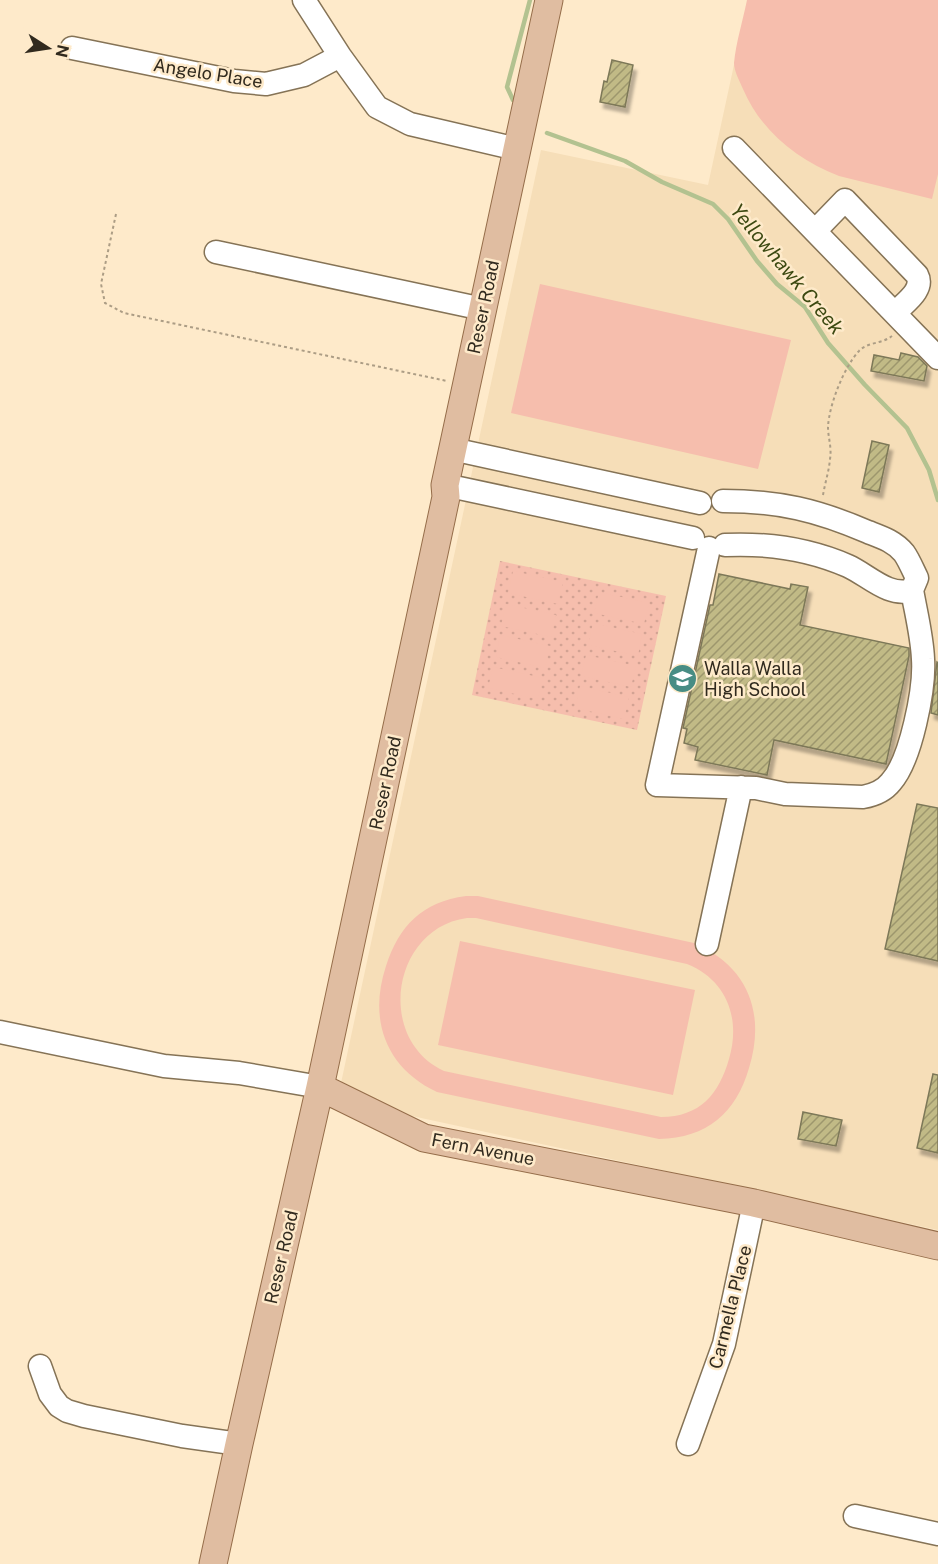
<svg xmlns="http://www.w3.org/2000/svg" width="938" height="1564" font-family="'Public Sans',sans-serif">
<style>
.built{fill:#f6deb8}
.grass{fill:url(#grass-dots)}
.pitch{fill:#f6bead;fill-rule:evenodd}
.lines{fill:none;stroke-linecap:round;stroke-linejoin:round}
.stream{stroke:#b3c290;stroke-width:4.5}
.building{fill:url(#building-hatch);stroke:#7d7858;stroke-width:1.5;filter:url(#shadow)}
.minor-casing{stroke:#857356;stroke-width:25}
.major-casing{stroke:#956d4a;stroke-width:29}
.path{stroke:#ac9d85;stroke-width:2;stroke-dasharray:3 3;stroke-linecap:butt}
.minor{stroke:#fff;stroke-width:22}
.major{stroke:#e0bda1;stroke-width:27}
.labels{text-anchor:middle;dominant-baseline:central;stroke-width:5;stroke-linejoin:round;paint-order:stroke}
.street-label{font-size:18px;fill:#312a1e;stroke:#feeaca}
.poi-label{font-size:18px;fill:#312a1e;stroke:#feeaca;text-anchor:start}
.water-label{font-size:20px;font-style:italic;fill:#3c4911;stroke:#feeaca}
</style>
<defs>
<pattern id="grass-dots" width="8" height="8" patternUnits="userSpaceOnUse" patternTransform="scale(1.5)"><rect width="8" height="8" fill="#f6bead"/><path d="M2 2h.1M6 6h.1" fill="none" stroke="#d3a394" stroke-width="1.8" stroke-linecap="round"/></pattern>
<pattern id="building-hatch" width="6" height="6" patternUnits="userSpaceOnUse" patternTransform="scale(1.5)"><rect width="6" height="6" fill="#c1ba86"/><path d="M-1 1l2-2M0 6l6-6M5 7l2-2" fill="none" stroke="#9d976d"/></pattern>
<filter id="shadow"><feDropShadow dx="3.5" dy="6" stdDeviation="1.5" flood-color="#0004"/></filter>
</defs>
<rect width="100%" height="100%" fill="#feeaca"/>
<!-- built -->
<path class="built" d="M748,0H938V1230L412,1116L341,1083L541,150L708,185Z"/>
<!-- grass -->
<path class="grass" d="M500,561L666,596L637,730L472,695Z"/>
<!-- pitch -->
<path class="pitch" d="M747,0H938V174L932,199L839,176C797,160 761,131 743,89C740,82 734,71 734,63C736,42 743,20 747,0Z
M540,284L791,340L758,469L511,413Z
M513,571L563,582L558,604L508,593Z
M599,592L649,603L644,624L594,613Z
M506,604L556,615L551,637L501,626Z
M593,623L642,634L638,656L588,645Z
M500,635L550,646L545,668L496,657Z
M586,655L636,666L631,687L581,676Z
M493,667L543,678L538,699L488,688Z
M580,686L629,697L624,719L575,708Z
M466,896H478L694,943C748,966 766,1013 749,1068C736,1113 707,1138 659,1139L437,1092C386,1068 368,1020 386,966C399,926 422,902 466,896ZM467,918H476L687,964C727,980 741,1019 729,1059C719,1094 700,1117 661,1117L444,1071C375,1039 392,928 467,918Z
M460,941L695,990L673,1095L438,1045Z"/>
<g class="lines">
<!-- stream -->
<path class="stream" d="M513,100L507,87L530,0
M547,133L625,161L662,182L713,204L728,219L757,261L777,284L805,307L828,343L865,385L907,428L929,470L938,500"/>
</g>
<!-- building -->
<path class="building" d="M612,60L633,65L625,107L600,102L604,81L607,82Z
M901,353L918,357L927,366L924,381L871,371L874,355L899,360Z
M872,441L889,445L879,492L862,488Z
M719,574L790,589L791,584L808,587L800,625L909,648V656L886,764L774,740L767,775L695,760L698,747L684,743L687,729L683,728L710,605H713Z
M937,662L938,663V715L931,713Z
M917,804L938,808V961L885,949Z
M933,1074L938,1075V1153L917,1148Z
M803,1112L842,1120L836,1146L798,1139Z"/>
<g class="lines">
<defs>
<path id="minor" d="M304,0L340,56L377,107L410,124L517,149
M72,48L234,81L266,84L304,75L340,56
M734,148L938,358
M815,231L845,200L917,275C925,290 904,303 895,313
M216,252L483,309
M452,449L700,503
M445,485L693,538
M723,501C779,501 817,510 868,532C881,537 894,541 904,553C909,560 913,570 917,578L912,590C889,598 868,575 848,566C809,549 768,543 725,545
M709,548L657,785L756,788L785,794L863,797C874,795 884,791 891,782C911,760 925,688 923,659C922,636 916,613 912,590
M707,944L741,787
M0,1032L164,1066L239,1073L320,1087
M40,1366L50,1394L59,1406L67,1411L84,1416L182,1436L239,1444
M688,1444L724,1344L754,1203
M855,1516L938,1534"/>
<path id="major" d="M320,1087L424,1138L754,1203L938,1246
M213,1564L239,1444L320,1087L446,497L445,485L549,0"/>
</defs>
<!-- minor casing -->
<use href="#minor" class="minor-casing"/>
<!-- major casing -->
<use href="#major" class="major-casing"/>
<!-- path -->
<path class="path" d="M116,214L101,284L105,303L124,313L447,381
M823,495C825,483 829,471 830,459C832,448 828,437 828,427C829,405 844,367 859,351C867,342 882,344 892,336"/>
<!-- minor -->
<use href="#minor" class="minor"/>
<!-- major -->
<use href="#major" class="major"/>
</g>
<!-- icons -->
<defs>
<symbol id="school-disc" viewBox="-11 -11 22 22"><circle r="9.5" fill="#488d84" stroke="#feeaca"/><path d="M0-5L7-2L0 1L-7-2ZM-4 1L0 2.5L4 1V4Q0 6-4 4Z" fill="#fff"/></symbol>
</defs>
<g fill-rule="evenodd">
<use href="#school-disc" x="666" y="662" width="33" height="33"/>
</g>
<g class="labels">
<!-- street labels -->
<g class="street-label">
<text transform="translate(208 73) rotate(9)">Angelo Place</text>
<text transform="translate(483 307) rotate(-78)">Reser Road</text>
<text transform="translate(385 783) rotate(-78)">Reser Road</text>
<text transform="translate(483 1149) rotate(11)">Fern Avenue</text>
<text transform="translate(281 1257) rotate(-77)">Reser Road</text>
<text transform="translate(730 1307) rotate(-76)">Carmella Place</text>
</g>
<!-- poi labels -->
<g class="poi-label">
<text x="704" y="668">Walla Walla<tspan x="704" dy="21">High School</tspan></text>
</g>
<!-- water labels -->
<g class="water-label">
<text transform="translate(787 269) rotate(50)">Yellowhawk Creek</text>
</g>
</g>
<!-- north arrow -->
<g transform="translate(48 48) rotate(102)" stroke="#feeaca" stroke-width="4.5" paint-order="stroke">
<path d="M0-4.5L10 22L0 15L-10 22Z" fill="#312a1e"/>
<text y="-9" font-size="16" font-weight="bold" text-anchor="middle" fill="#312a1e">N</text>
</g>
</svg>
